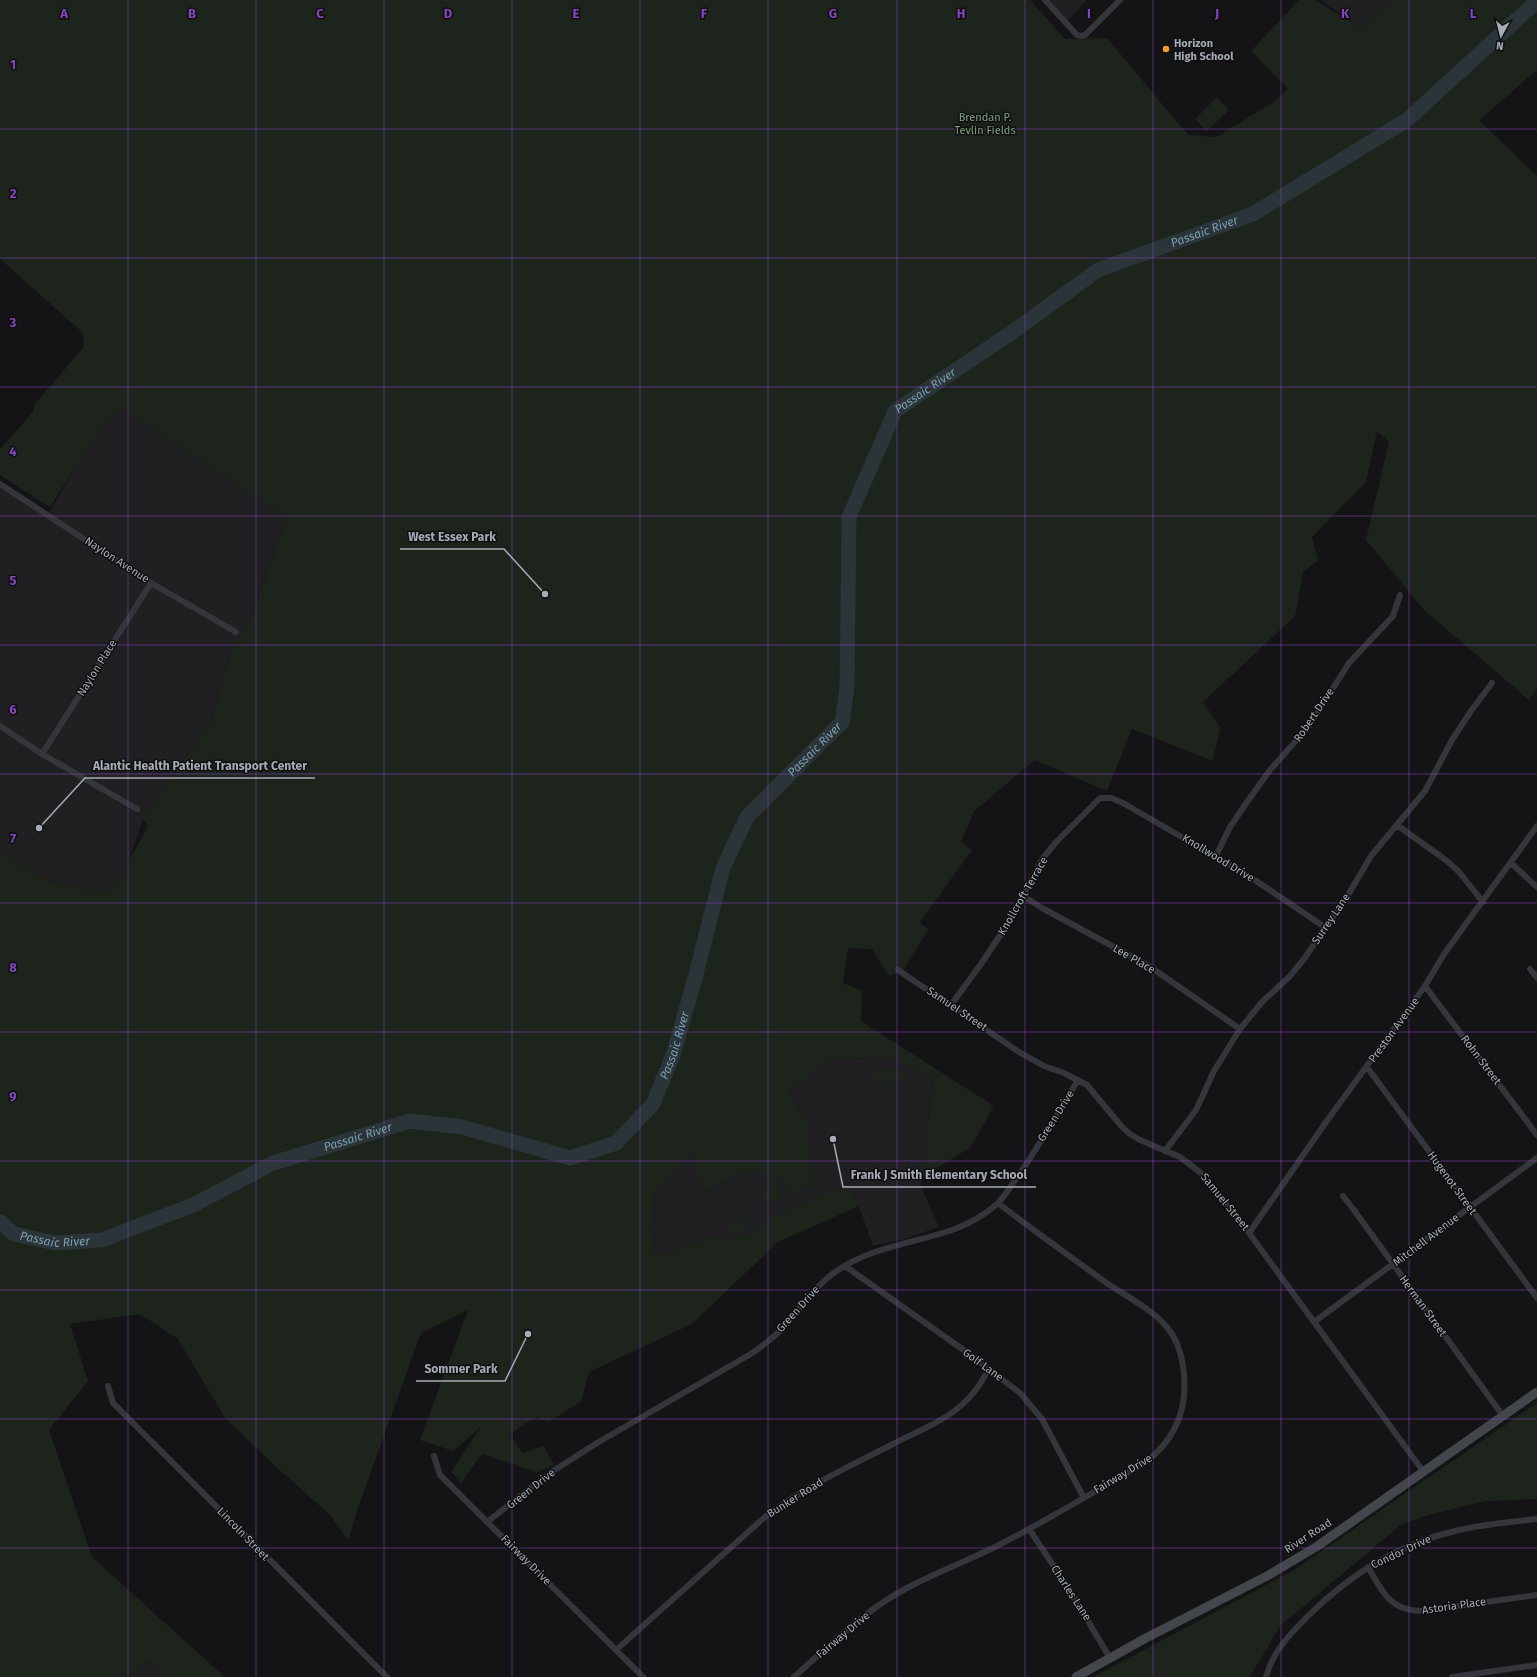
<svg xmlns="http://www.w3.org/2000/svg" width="1537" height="1677" font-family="'Fira Sans',sans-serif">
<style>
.built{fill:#202023}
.green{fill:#1c241c}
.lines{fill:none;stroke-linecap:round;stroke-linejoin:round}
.river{stroke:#2a3439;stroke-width:15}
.street{stroke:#35363b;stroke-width:6}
.secondary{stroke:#43464b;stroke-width:9}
.grid{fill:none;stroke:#8446bd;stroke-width:1;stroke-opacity:0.55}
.poi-dot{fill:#f19e30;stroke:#0f0f11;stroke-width:1.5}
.labels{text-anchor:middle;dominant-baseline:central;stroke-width:3;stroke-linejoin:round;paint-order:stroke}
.poi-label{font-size:11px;font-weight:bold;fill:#a6acb6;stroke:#0f0f11;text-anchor:start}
.park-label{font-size:11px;fill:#7ea17d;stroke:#0f0f11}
.street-label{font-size:11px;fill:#a6acb6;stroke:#0f0f11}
.water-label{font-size:12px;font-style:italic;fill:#7c9eb1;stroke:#0f0f11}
.grid-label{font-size:13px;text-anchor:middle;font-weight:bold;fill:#8446bd;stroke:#0f0f11;stroke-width:3;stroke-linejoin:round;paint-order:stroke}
.leader{fill:none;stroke:#a6acb6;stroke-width:1.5}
.callout-dot{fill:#a6acb6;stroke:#0f0f11;stroke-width:1.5}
.callout-label{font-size:12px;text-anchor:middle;font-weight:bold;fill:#a6acb6;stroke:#0f0f11;stroke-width:3;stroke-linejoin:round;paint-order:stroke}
</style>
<rect width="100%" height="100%" fill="#141416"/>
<!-- built -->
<path class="built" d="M1047,0H1086L1067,22Z
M1321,0H1395L1360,27Z
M120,408L286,517L251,618L232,648L211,721L143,819L124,874L102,893L47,880L0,853V483L48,514L97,433Z
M879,1056L933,1078L921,1187L939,1227L904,1239L873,1246L859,1206L852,1191L767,1219L758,1231L726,1241L717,1234L655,1257L653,1194L694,1151L703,1194L747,1171L781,1179L806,1119L789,1093L830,1059L846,1060Z
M149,1660L164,1677H126Z"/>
<!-- green -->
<path class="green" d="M0,0H1030L1065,39L1107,38L1188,135L1216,137L1272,103L1288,89L1251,51L1299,0H1315L1360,27L1395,0H1537V70L1479,120L1537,176V689L1529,700L1424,610L1366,540L1389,442L1377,431L1366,482L1312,537L1318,560L1303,572L1295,616L1203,702L1220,727L1213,761L1132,729L1107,791L1035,760L974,811L961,842L972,850L920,922L928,930L903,971L889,976L872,949L848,948L843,983L862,991L861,1021L994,1106L971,1147L922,1177L933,1078L879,1056L846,1060L830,1059L789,1093L806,1119L814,1186L791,1192L781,1179L776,1178L784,1198L767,1204L759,1185L775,1178L747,1171L702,1194L693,1152L653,1194L655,1257L717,1234L726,1241L758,1231L767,1219L836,1190L852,1191L859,1206L778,1242L692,1324L589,1372L581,1401L549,1422L536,1417L510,1434L522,1453L544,1446L554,1465L537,1472L482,1454L461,1483L451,1472L481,1427L453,1451L420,1440L468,1310L421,1333L358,1508L348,1540L330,1515L274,1465L225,1418L178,1339L140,1314L70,1324L88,1381L49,1430L92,1557L225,1677H164L149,1660L126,1677H0V853L47,880L102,893L124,874L127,868L125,867L148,827L143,819L211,721L232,648L252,616L286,517L120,408L103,426L50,507L0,475V449L34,411V405L84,347L83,333L0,259Z
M1217,97L1229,110L1207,131L1195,119Z
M904,1068L905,1081H890L884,1083L878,1081H874L871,1073L889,1069Z
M744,1218L747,1229L730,1234L726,1223Z
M1537,1403V1499L1486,1501L1432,1514L1402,1524L1280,1626L1250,1677H1093L1294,1570Z"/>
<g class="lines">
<!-- river -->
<path class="river" id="s1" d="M0,1222L14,1234L55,1243L102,1240L193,1205L273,1163L410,1121L462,1127L570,1158L616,1143L653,1104L673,1055L695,978L723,868L747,817L842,722L847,688L849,517L895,411L1011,333L1098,270L1253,214L1407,120L1537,1"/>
<!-- street -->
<path class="street" d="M1045,0L1077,35L1081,36L1085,35L1120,0
M0,484L151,583L236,632
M0,726L42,754L137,809
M42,754L151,583
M1397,825L1447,861L1459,872L1483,902
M1216,856L1230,827L1247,802L1270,770L1309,726L1349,663L1393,616L1400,595
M1511,863L1537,887
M1023,896L1042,908L1149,966L1240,1029
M1530,969L1537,978
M898,970L1019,1052L1044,1066L1064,1073L1087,1085L1122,1127L1130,1134L1140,1140L1180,1157L1201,1173L1249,1233L1423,1471
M1425,986L1537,1135
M951,1005L981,964L1009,922L1043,858L1057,841L1100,798H1111L1123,803L1249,876L1326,928
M1367,1067L1537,1298
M1165,1151L1196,1110L1214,1071L1240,1029L1262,1002L1289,977L1304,959L1348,895L1371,856L1425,791L1452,740L1471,711L1492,683
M1343,1196L1354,1210L1503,1416
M1249,1233L1326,1122L1425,986L1444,954L1537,826
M845,1266L972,1356L1020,1393L1042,1419L1084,1498
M1314,1322L1537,1158
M108,1386L113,1403L387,1677
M434,1456L440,1475L643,1677
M487,1522L550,1473L597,1443L749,1355C760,1348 770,1340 780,1331C799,1311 815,1285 838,1270C874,1246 916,1243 955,1229C970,1223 985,1215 997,1204C1005,1196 1012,1184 1019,1175C1040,1144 1059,1112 1078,1080
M1029,1529L1067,1586L1110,1658
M1368,1567C1382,1591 1390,1611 1421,1611L1537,1595
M616,1650L766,1516C805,1487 850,1466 893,1444C921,1429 953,1419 974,1392C980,1385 984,1377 989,1369
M794,1677C822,1652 850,1625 882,1603C916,1580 956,1566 993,1548C1045,1522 1095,1491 1146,1462C1177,1438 1189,1405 1183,1366C1181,1352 1176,1338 1167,1327C1151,1309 1128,1297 1108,1284C1071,1257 1034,1231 998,1203
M1266,1677C1273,1651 1290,1634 1308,1616C1350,1574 1401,1543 1459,1530C1485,1524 1511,1522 1537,1519
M1452,1677L1537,1665"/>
<!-- secondary -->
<path class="secondary" d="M1076,1677L1146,1638L1267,1576L1316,1547L1537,1392"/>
</g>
<!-- grid -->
<path class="grid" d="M128,0V1677M256,0V1677M384,0V1677M512,0V1677M640,0V1677M768,0V1677M897,0V1677M1025,0V1677M1153,0V1677M1281,0V1677M1409,0V1677M0,129H1537M0,258H1537M0,387H1537M0,516H1537M0,645H1537M0,774H1537M0,903H1537M0,1032H1537M0,1161H1537M0,1290H1537M0,1419H1537M0,1548H1537"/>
<!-- markers -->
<circle class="poi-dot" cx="1166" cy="49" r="4"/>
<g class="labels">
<!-- poi labels -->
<g class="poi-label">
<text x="1174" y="43">Horizon<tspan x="1174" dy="13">High School</tspan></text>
</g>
<!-- park labels -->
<g class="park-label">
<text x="985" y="117">Brendan P.<tspan x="985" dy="13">Tevlin Fields</tspan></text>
</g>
<!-- street labels -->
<g class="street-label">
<text transform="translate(117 560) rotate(33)">Naylon Avenue</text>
<text transform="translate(97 668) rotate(-58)">Naylon Place</text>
<text transform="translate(1314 715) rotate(-56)">Robert Drive</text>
<text transform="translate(1218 858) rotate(31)">Knollwood Drive</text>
<text transform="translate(1023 896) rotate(-60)">Knollcroft Terrace</text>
<text transform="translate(1331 919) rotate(-56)">Surrey Lane</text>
<text transform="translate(1134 959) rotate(30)">Lee Place</text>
<text transform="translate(957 1009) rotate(34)">Samuel Street</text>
<text transform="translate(1394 1030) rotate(-54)">Preston Avenue</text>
<text transform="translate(1481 1060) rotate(53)">Rohn Street</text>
<text transform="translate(1056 1116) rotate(-58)">Green Drive</text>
<text transform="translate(1452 1183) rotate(54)">Hugenot Street</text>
<text transform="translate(1225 1202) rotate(51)">Samuel Street</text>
<text transform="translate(1426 1240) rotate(-37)">Mitchell Avenue</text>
<text transform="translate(1423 1306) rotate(54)">Herman Street</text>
<text transform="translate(798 1309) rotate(-48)">Green Drive</text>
<text transform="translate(983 1365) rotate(36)">Golf Lane</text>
<text transform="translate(1123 1474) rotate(-31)">Fairway Drive</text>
<text transform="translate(531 1489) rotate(-38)">Green Drive</text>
<text transform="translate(795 1498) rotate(-32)">Bunker Road</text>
<text transform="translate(243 1534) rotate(46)">Lincoln Street</text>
<text transform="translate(1308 1536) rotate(-33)">River Road</text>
<text transform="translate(1401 1552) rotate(-25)">Condor Drive</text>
<text transform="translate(526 1560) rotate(45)">Fairway Drive</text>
<text transform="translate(1071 1593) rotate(57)">Charles Lane</text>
<text transform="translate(1454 1606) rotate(-8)">Astoria Place</text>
<text transform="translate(843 1635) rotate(-40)">Fairway Drive</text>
</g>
<!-- water labels -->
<g class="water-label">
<text stroke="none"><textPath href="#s1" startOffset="1824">Passaic River</textPath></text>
<text stroke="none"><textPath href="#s1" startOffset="1500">Passaic River</textPath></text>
<text stroke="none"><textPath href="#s1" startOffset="1104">Passaic River</textPath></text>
<text stroke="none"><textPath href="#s1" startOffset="768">Passaic River</textPath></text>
<text stroke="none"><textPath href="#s1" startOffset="384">Passaic River</textPath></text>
<text stroke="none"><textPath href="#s1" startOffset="60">Passaic River</textPath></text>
</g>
</g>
<g class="grid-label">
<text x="64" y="18">A</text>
<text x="192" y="18">B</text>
<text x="320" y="18">C</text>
<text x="448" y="18">D</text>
<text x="576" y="18">E</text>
<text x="704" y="18">F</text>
<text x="833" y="18">G</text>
<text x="961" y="18">H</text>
<text x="1089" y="18">I</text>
<text x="1217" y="18">J</text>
<text x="1345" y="18">K</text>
<text x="1473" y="18">L</text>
<text x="13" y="69">1</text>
<text x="13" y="198">2</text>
<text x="13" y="327">3</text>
<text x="13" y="456">4</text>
<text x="13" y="585">5</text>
<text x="13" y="714">6</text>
<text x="13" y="843">7</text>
<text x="13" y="972">8</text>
<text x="13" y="1101">9</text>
</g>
<!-- callouts -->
<path class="leader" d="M545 594L504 549H400M39 828L85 778H315M833 1139L843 1187H1036M528 1334L505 1381H416"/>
<g class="callout-dot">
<circle cx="545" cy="594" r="4"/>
<circle cx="39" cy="828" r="4"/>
<circle cx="833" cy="1139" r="4"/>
<circle cx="528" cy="1334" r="4"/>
</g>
<g class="callout-label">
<text x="452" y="541">West Essex Park</text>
<text x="200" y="770">Alantic Health Patient Transport Center</text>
<text x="939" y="1179">Frank J Smith Elementary School</text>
<text x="461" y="1373">Sommer Park</text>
</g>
<!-- north arrow -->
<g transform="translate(1501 36) rotate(187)" stroke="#0f0f11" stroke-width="3" paint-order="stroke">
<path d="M0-3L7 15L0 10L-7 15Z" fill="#a6acb6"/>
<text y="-6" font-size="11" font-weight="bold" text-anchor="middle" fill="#a6acb6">N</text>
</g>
</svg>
